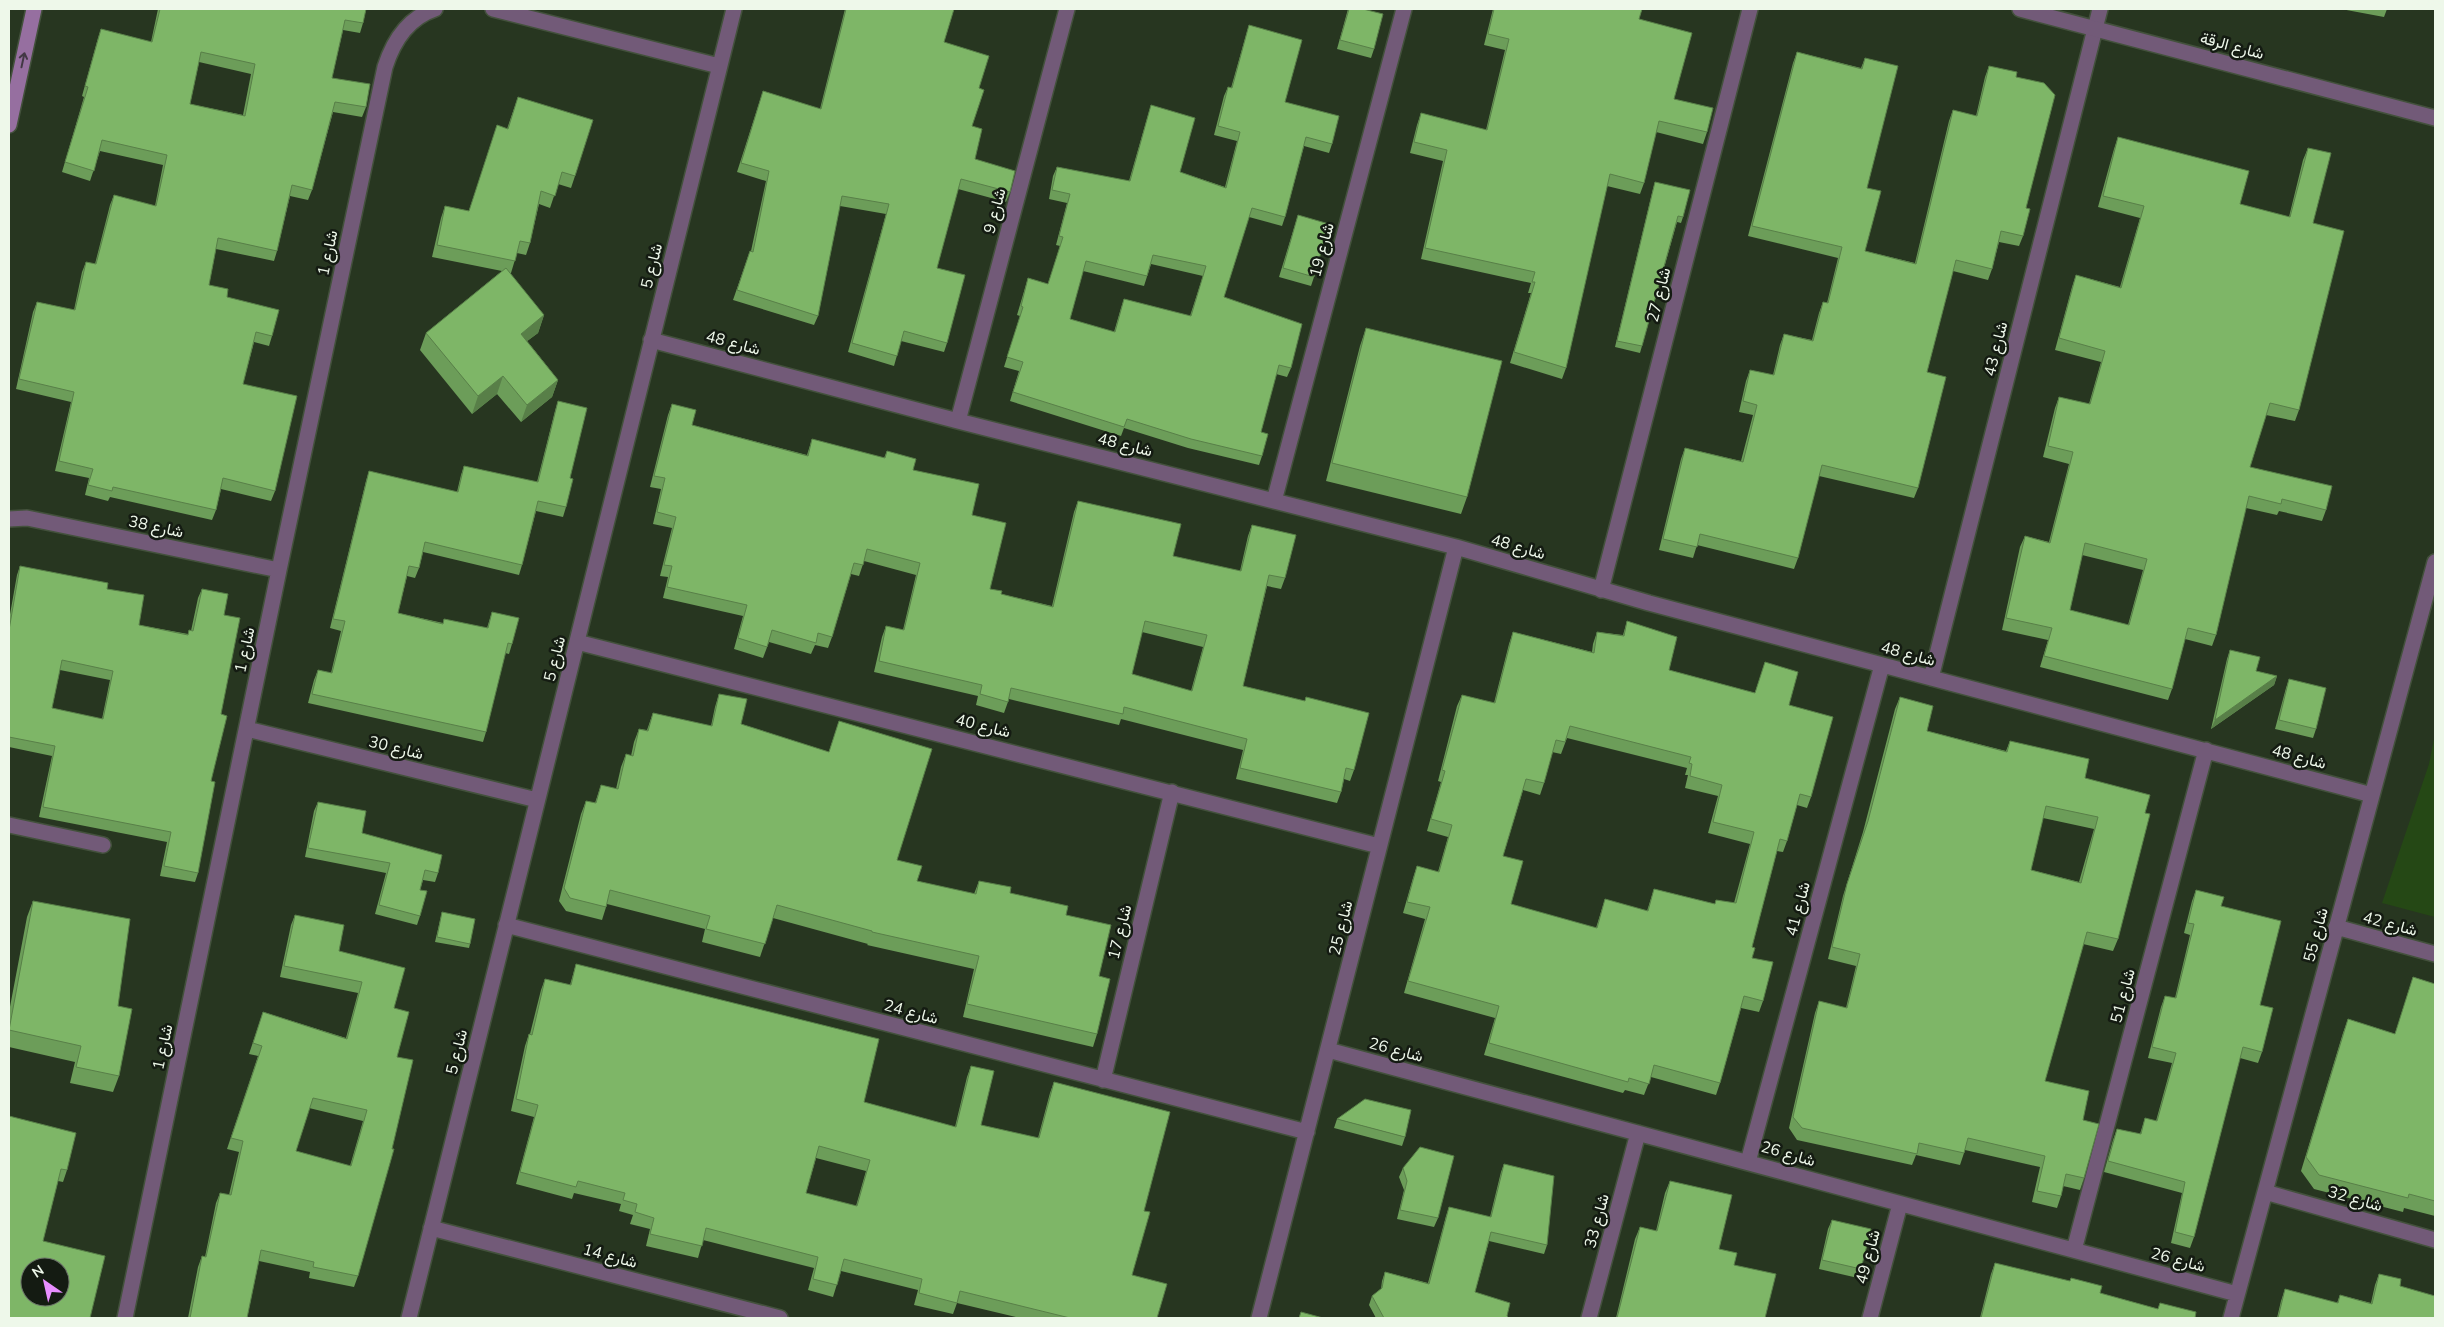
<svg xmlns="http://www.w3.org/2000/svg" width="2444" height="1327" font-family="'Nunito Sans',Vazirmatn,sans-serif">
<style>
.green{fill:#254815}
.lines{fill:none;stroke-linecap:round;stroke-linejoin:round}
.minor-casing{stroke:#43513c;stroke-width:18}
.tertiary-casing{stroke:#43513c;stroke-width:18}
.secondary-casing{stroke:#43513c;stroke-width:18}
.minor{stroke:#725a78;stroke-width:15}
.tertiary{stroke:#725a78;stroke-width:15}
.secondary{stroke:#966fa0;stroke-width:15}
.wall{fill:#6c9d59;fill-rule:evenodd}
.shaded-wall{fill:#587f48}
.building{fill:#7eb667;stroke:#587f48;fill-rule:evenodd}
.oneway{stroke:#423844}
.labels{text-anchor:middle;dominant-baseline:central;stroke-width:5;stroke-linejoin:round;paint-order:stroke}
.street-label{font-size:16px;fill:#eef8ea;stroke:#141b12}
</style>
<rect width="100%" height="100%" fill="#273620"/>
<!-- green -->
<path class="green" d="M2435,734V917L2382,903L2429,764Z"/>
<g class="lines">
<defs>
<path id="minor" d="M493,9L719,66
M651,340L958,421L1456,547L1649,603L2372,795
M958,421L1067,9
M1274,501L1404,9
M9,519L27,518L279,570
M1601,590L1750,9
M577,642L1379,846
M1931,678L2100,9
M247,729L537,800
M9,825L103,845
M506,925L1307,1132
M2336,927L2435,954
M1328,1050L2237,1294
M1103,1080L1172,792
M1748,1162L1882,665
M2265,1192L2435,1240
M431,1228L780,1318
M2074,1250L2206,750
M125,1318L279,570L385,67C393,42 408,18 435,9
M409,1318L734,9
M1259,1318L1456,547
M1589,1318L1638,1133
M1870,1318L1900,1204
M2231,1318L2435,562"/>
<path id="tertiary" d="M2020,9L2435,118"/>
<path id="secondary" d="M9,125L34,9"/>
</defs>
<!-- minor casing -->
<use href="#minor" class="minor-casing"/>
<!-- tertiary casing -->
<use href="#tertiary" class="tertiary-casing"/>
<!-- secondary casing -->
<use href="#secondary" class="secondary-casing"/>
<!-- minor -->
<use href="#minor" class="minor"/>
<!-- tertiary -->
<use href="#tertiary" class="tertiary"/>
<!-- secondary -->
<use href="#secondary" class="secondary"/>
</g>
<!-- wall -->
<path class="wall" d="M158,9H366L363,23L360,33L343,30L332,78L366,107L362,117L333,112L312,190L308,200L290,196L277,251L274,261L216,249L209,285L227,297L272,336L269,346L254,342L243,384L275,491L271,501L221,489L216,510L212,520L110,497L108,501L85,495L89,478L55,471L71,402L16,389L33,312L37,302L74,310L82,272L86,262L95,264L110,205L114,195L155,206L163,165L100,151L90,181L62,172L84,97L82,96L98,38L101,29L151,42ZM199,62L251,74L243,115L190,104Z
M845,9H954L944,42L979,88L972,126L975,159L1010,192L1006,202L958,189L937,268L947,343L944,352L901,341L894,366L848,352L886,214L840,206L818,316L814,325L733,300L750,251H751L766,181L737,172L763,91L820,109Z
M1348,9L1374,49L1371,58L1337,49Z
M1493,9H1642L1639,19L1674,99L1707,132L1703,144L1656,132L1644,183L1640,194L1607,186L1566,368L1562,379L1510,363L1531,293H1528L1531,283L1421,259L1443,161L1410,153L1417,125L1421,113L1486,130L1505,50L1484,45Z
M2341,9H2387L2384,17Z
M1249,25L1285,102L1332,144L1329,153L1304,146L1285,217L1282,226L1249,217L1224,297L1291,368L1287,377L1276,374L1261,432L1262,456L1259,465L1188,448L1124,428L1121,436L1010,401L1019,371L1004,367L1020,316L1017,315L1025,288L1028,278L1048,284L1060,246L1056,245L1067,203L1049,199L1053,176L1057,167L1129,181L1148,115L1151,105L1180,172L1225,187L1237,141L1214,135L1224,96L1228,87L1231,88L1246,35ZM1151,264L1203,276L1190,316L1124,299L1121,308L1114,332L1070,319L1083,271L1144,286Z
M1797,52L1861,68L1865,58L1867,188L1865,251L1915,263L1949,121L1953,110L1976,116L1985,77L1989,66L2016,77L2026,208L2023,236L2019,246L1999,242L1992,269L1988,280L1953,271L1927,372L1918,488L1914,498L1819,476L1798,558L1794,569L1697,545L1693,558L1659,550L1681,459L1685,448L1741,461L1753,415L1739,412L1746,381L1750,370L1773,375L1780,345L1784,334L1812,340L1819,313L1823,302L1827,303L1838,258L1748,236L1793,63Z
M518,97L575,176L571,188L558,184L550,208L539,204L530,243L526,255L517,253L511,273H509L544,315L538,333L527,341L558,380L552,397L521,422L497,394L472,414L420,350L426,333L502,271L432,257L441,218L445,206L469,211L497,125L507,129Z
M2118,137L2240,204L2289,217L2303,160L2308,148L2313,223L2299,410L2295,421L2266,415L2250,467L2326,510L2322,521L2279,511L2277,515L2246,508L2216,635L2212,646L2185,639L2172,689L2168,700L2040,667L2048,640L2002,630L2020,547L2025,536L2049,542L2069,464L2043,457L2055,408L2059,397L2089,404L2101,362L2055,350L2072,287L2076,275L2120,287L2140,218L2098,207L2114,149ZM2082,555L2143,570L2128,625L2070,610Z
M1655,182L1683,217L1681,223L1677,222L1640,353L1615,347L1653,189Z
M1298,215L1314,277L1311,286L1279,277Z
M1366,328L1467,497L1461,514L1326,481L1360,346Z
M558,401L570,478L566,507L563,517L536,511L522,565L519,575L423,552L419,568L415,578L407,576L398,613L443,623L444,619L487,628L492,612L512,644L509,654L505,653L486,732L483,742L308,703L314,680L318,670L331,673L341,631L330,628L366,481L369,471L457,492L461,475L464,466L537,482L555,411Z
M672,404L692,425L807,455L812,439L884,458L887,451L913,470L972,515L990,589L1001,594L1052,606L1074,512L1078,501L1173,556L1240,571L1248,536L1252,525L1285,578L1281,589L1267,586L1243,686L1305,701L1306,697L1354,770L1350,781L1344,779L1341,792L1337,803L1236,779L1243,750L1121,719L1119,725L1009,699L1004,713L976,705L978,696L874,672L882,637L886,626L903,630L916,575L864,561L859,576L851,574L832,637L828,648L815,645L811,654L769,642L763,658L734,649L743,616L663,598L668,577L660,576L672,528L653,524L661,489L650,487L668,415ZM1142,632L1203,647L1191,691L1132,674Z
M20,566L107,589L139,625L188,634L189,630L191,631L198,598L202,589L224,615L221,714L198,873L195,882L160,876L167,842L39,817L52,756L9,747V620L17,575ZM60,670L110,680L102,719L52,708Z
M1627,621L1669,670L1755,693L1765,662L1789,705L1811,797L1807,808L1797,805L1787,841L1783,852L1777,851L1752,947V958L1763,1001L1759,1012L1741,1008L1720,1083L1716,1095L1651,1077L1644,1095L1625,1090L1623,1093L1484,1055L1495,1018L1404,993L1425,919L1403,913L1413,878L1417,866L1438,872L1448,837L1427,831L1441,782L1438,781L1457,706L1462,695L1494,703L1509,644L1513,632L1592,652L1593,644L1597,632L1623,635ZM1567,738L1687,768L1685,775H1688L1685,788L1718,796L1708,833L1750,844L1734,903L1716,900L1715,904L1654,889L1647,911L1605,899L1596,928L1511,904L1503,856L1523,790L1540,795L1544,783L1552,752L1561,754Z
M2230,650L2256,671L2277,676L2274,685L2211,729L2227,659Z
M2289,679L2316,729L2313,738L2275,729L2286,688Z
M719,694L741,724L829,752L839,721L897,860L917,881L974,894L979,881L1066,915L1099,976L1097,1034L1093,1047L963,1017L974,969L867,945L868,944L773,918L760,957L702,942L705,929L607,904L602,920L566,911L559,901L581,814L586,801L595,803L601,785L616,789L621,767L626,754L631,756L634,742L639,729L647,730L653,713L711,726L715,707Z
M1900,697L1927,731L2006,751L2010,741L2085,778L2145,813L2118,939L2113,951L2083,944L2045,1081L2083,1120L2084,1178L2080,1190L2063,1186L2061,1196L2057,1208L2032,1202L2040,1167L1965,1150L1960,1165L1916,1155L1912,1165L1797,1140L1789,1128L1815,1013L1819,1001L1846,1008L1856,966L1828,959L1843,896L1863,832L1895,709ZM2043,818L2094,829L2079,882L2031,870Z
M318,802L362,833L438,873L435,882L423,880L420,890V916L417,925L375,914L386,873L305,857L314,811Z
M2196,890L2221,906L2260,1005L2262,1052L2258,1063L2240,1058L2194,1237L2190,1248L2171,1243L2182,1193L2104,1172L2113,1140L2117,1129L2140,1134L2145,1118L2156,1121L2172,1063L2148,1058L2161,1007L2165,996L2175,998L2190,935L2184,933L2192,901Z
M33,901L118,1006L119,1076L113,1092L70,1083L75,1062L9,1047V1012L27,917Z
M442,912L470,944L469,948L435,942Z
M295,915L339,951L394,1008L397,1057L358,1276L354,1287L309,1278L310,1272L259,1261L247,1318H188L198,1267L202,1256L205,1257L216,1203L220,1193L229,1195L239,1152L227,1149L258,1056L249,1054L263,1012L346,1038L358,993L280,977L291,925ZM309,1108L363,1121L350,1166L296,1151Z
M576,964L864,1102L955,1127L967,1077L971,1066L981,1125L1038,1138L1050,1093L1054,1082L1144,1211L1132,1275L1157,1318H1020L957,1303L953,1314L914,1305L918,1290L841,1271L833,1297L808,1290L814,1268L703,1240L698,1258L646,1246L650,1229L630,1224L633,1215L619,1211L621,1204L574,1193L572,1199L516,1184L534,1117L511,1111L525,1046L529,1034H530L541,990L545,979L570,985ZM816,1158L866,1171L856,1206L806,1193Z
M2413,977L2435,984V1216L2404,1208L2403,1212L2314,1189L2301,1171L2343,1033L2348,1019L2395,1034Z
M9,1116L67,1170L63,1182L58,1181L43,1241L9,1318Z
M1337,1119L1405,1137L1402,1146L1334,1128Z
M1504,1164L1547,1245L1544,1254L1489,1241L1475,1292L1507,1316L1509,1318H1376L1369,1305L1372,1296L1381,1289L1382,1281L1385,1272L1428,1283L1446,1216L1449,1207L1490,1217L1501,1172Z
M1403,1168L1438,1218L1434,1227L1397,1219L1404,1190L1399,1177Z
M1670,1181L1719,1249L1734,1265L1765,1318H1616L1635,1239L1640,1227L1656,1231L1665,1193Z
M1832,1220L1861,1269L1858,1278L1819,1269L1828,1229Z
M1995,1263L2100,1293L2158,1309L2160,1303L2195,1318H1980L1991,1274Z
M2379,1274L2400,1286L2435,1318H2277L2281,1301L2285,1289L2337,1303L2340,1295L2371,1303L2375,1285Z"/>
<!-- shaded-wall -->
<path class="shaded-wall" d="M544,315L538,333L514,351L521,334Z
M503,376L497,394L472,414L478,396Z
M558,380L552,397L521,422L527,405Z
M2277,676L2274,685L2211,729L2215,720Z"/>
<!-- building -->
<path class="building" d="M160,9H366L363,23L345,20L332,78L370,84L366,107L335,102L312,190L292,185L277,251L218,238L209,285L228,289L227,297L279,310L272,336L256,332L243,384L297,396L275,491L223,478L216,510L113,487L112,491L88,485L93,469L59,461L74,392L19,379L37,302L75,310L86,262L96,264L114,195L156,206L167,155L102,140L94,171L65,162L88,87L85,86L101,29L152,42ZM201,52L255,64L245,116L190,104Z
M846,9H954L944,42L989,56L979,88L984,90L972,126L982,129L975,159L1015,171L1010,192L961,179L937,268L965,275L947,343L904,331L897,356L852,343L889,204L842,196L818,316L737,290L750,251L753,252L769,171L741,163L763,91L821,109Z
M1349,9H1363L1383,14L1374,49L1340,40Z
M1494,9H1642L1639,19L1692,33L1674,99L1713,108L1707,132L1659,121L1644,183L1610,174L1566,368L1514,352L1535,282H1532L1535,272L1425,248L1447,150L1414,142L1421,113L1487,130L1509,39L1488,34Z
M1249,25L1302,40L1285,102L1339,116L1332,144L1306,137L1285,217L1252,208L1224,297L1302,324L1291,368L1279,365L1261,432L1268,434L1262,456L1191,439L1127,419L1124,427L1013,392L1023,362L1007,357L1023,307L1021,306L1028,278L1048,284L1063,237L1059,236L1070,194L1052,190L1057,167L1130,181L1151,105L1195,118L1180,172L1226,188L1240,132L1218,126L1228,87L1232,88ZM1153,255L1206,266L1191,316L1124,299L1115,332L1070,319L1086,261L1147,276Z
M1797,52L1862,69L1865,58L1898,66L1867,188L1881,191L1865,251L1916,264L1953,110L1977,116L1989,66L2017,72L2016,77L2044,83L2055,95L2026,208L2030,209L2023,236L2001,231L1992,269L1956,260L1927,372L1946,377L1918,488L1822,465L1798,558L1700,534L1697,547L1663,539L1685,448L1743,462L1757,405L1743,401L1750,370L1774,375L1784,334L1813,341L1823,302L1828,303L1842,247L1752,226Z
M518,97L593,120L575,176L562,172L555,196L541,191L530,243L520,241L515,261L437,245L445,206L469,211L497,125L508,129Z
M2118,137L2249,171L2240,204L2290,217L2308,148L2331,153L2313,223L2344,231L2299,410L2270,403L2250,467L2332,486L2326,510L2282,499L2281,504L2249,496L2216,635L2188,628L2172,689L2044,656L2052,628L2006,618L2025,536L2050,543L2073,452L2048,446L2059,397L2090,404L2105,351L2059,338L2076,275L2121,288L2144,206L2103,196ZM2085,543L2147,559L2129,625L2070,610Z
M1655,182L1690,190L1683,217L1678,216L1642,346L1617,341Z
M1298,215L1329,224L1314,277L1283,268Z
M506,268L544,315L521,334L558,380L527,405L503,376L478,396L426,333Z
M1366,328L1502,361L1467,497L1332,463Z
M558,401L587,408L570,478L573,479L566,507L538,501L522,565L425,542L419,568L409,566L398,613L443,624L444,619L488,628L492,612L519,618L512,644L508,643L486,732L312,694L318,670L332,673L345,621L333,619L369,471L458,492L464,466L538,482Z
M672,404L696,410L692,425L808,456L812,439L885,458L887,451L916,459L913,470L979,484L972,515L1006,523L990,589L1002,591L1001,594L1053,607L1078,501L1181,524L1173,556L1241,571L1252,525L1296,535L1285,578L1269,575L1243,686L1305,701L1306,697L1369,713L1354,770L1346,768L1341,792L1240,768L1247,739L1124,707L1123,714L1011,688L1008,702L980,694L982,685L879,661L886,626L904,630L920,563L867,549L863,565L854,563L832,637L818,633L816,643L772,630L767,647L738,638L747,605L667,587L672,566L664,565L676,517L657,512L665,478L654,476ZM1145,621L1207,635L1192,691L1132,674Z
M20,566L108,583L107,589L144,595L139,625L188,635L189,630L193,631L202,589L228,594L224,615L240,618L221,714L227,716L211,781L215,782L198,873L164,866L171,832L43,807L55,746L9,737V630ZM62,660L113,671L103,719L52,708Z
M1627,621L1677,637L1669,670L1755,693L1765,662L1798,672L1789,705L1833,717L1811,797L1800,794L1787,841L1780,839L1752,947L1755,948L1752,958L1773,962L1763,1001L1744,996L1720,1083L1654,1065L1649,1084L1629,1078L1628,1082L1489,1043L1499,1006L1408,981L1430,907L1407,902L1417,866L1439,872L1452,825L1431,819L1445,771L1442,770L1462,695L1495,703L1513,632L1594,653L1597,632L1624,636ZM1570,726L1691,757L1689,763L1692,764L1690,776L1722,785L1713,822L1754,832L1736,903L1716,900L1715,904L1654,889L1648,911L1605,899L1597,928L1511,904L1523,861L1503,856L1526,779L1544,783L1556,740L1565,742Z
M2230,650L2260,657L2256,671L2277,676L2215,720Z
M2289,679L2326,688L2316,729L2279,720Z
M719,694L747,699L741,724L829,752L839,721L932,749L897,860L922,866L917,881L976,894L979,881L1011,887L1010,893L1068,906L1066,915L1111,925L1099,976L1110,979L1097,1034L967,1004L979,956L872,932V931L777,905L765,944L706,929L710,916L610,890L606,907L570,898L564,888L586,801L596,803L601,785L618,789L626,754L633,756L639,729L648,731L653,713L712,726Z
M1900,697L1933,706L1927,731L2007,752L2010,741L2089,759L2085,778L2150,795L2145,813L2150,814L2118,939L2087,932L2045,1081L2089,1091L2083,1120L2099,1124L2084,1178L2066,1174L2061,1196L2037,1191L2045,1156L1968,1138L1964,1153L1919,1143L1917,1154L1802,1128L1793,1117L1819,1001L1847,1008L1860,954L1832,947L1847,884L1868,821ZM2046,806L2098,817L2081,883L2031,870Z
M318,802L366,811L362,833L442,855L438,873L425,870L420,890L427,891L420,916L379,905L390,863L308,848Z
M2196,890L2224,897L2221,906L2281,921L2260,1005L2273,1008L2262,1052L2243,1047L2194,1237L2175,1232L2185,1182L2108,1161L2117,1129L2141,1134L2145,1118L2157,1121L2176,1053L2152,1047L2165,996L2176,998L2194,924L2188,923Z
M33,901L130,919L118,1006L132,1009L119,1076L76,1067L81,1046L9,1030Z
M442,912L475,919L470,944L437,937Z
M295,915L344,925L339,951L405,968L394,1008L409,1012L397,1057L413,1060L392,1149H394L358,1276L313,1267L314,1262L261,1250L247,1318H190L202,1256L206,1257L220,1193L231,1195L243,1141L231,1138L262,1046L253,1043L263,1012L347,1039L362,982L284,966ZM313,1098L367,1110L351,1166L296,1151Z
M576,964L879,1039L864,1102L956,1127L971,1066L994,1071L981,1125L1039,1138L1054,1082L1170,1112L1144,1211L1150,1212L1132,1275L1167,1284L1157,1318H1070L960,1291L957,1303L919,1293L922,1279L844,1259L837,1285L813,1279L818,1257L706,1228L702,1246L650,1234L654,1218L635,1212L637,1204L623,1200L625,1193L578,1181L576,1187L520,1172L538,1105L516,1099L529,1034L532,1035L545,979L571,985ZM819,1146L870,1160L857,1206L806,1193Z
M2413,977L2435,984V1201L2409,1194L2408,1198L2319,1175L2306,1157L2348,1019L2395,1034Z
M1365,1099L1411,1110L1405,1137L1337,1119Z
M9,1116L76,1133L67,1170L61,1169L43,1241L105,1256L90,1318H9ZM30,1267H60V1297H30Z
M1420,1147L1454,1156L1438,1218L1400,1210L1407,1181L1403,1168Z
M1504,1164L1554,1176L1547,1245L1491,1232L1475,1292L1510,1303L1507,1316L1509,1318H1384L1372,1296L1382,1288L1385,1272L1429,1284L1449,1207L1491,1217Z
M1670,1181L1732,1195L1719,1249L1737,1253L1734,1265L1776,1274L1765,1318H1617L1640,1227L1657,1231Z
M1832,1220L1871,1229L1861,1269L1822,1260Z
M1995,1263L2070,1281L2071,1278L2102,1286L2100,1293L2158,1309L2160,1303L2196,1312L2195,1318H1981Z
M2379,1274L2401,1279L2400,1286L2435,1296V1318H2278L2285,1289L2338,1303L2340,1295L2372,1304Z
M1301,1312L1323,1318H1299Z"/>
<!-- one-way arrows -->
<defs><path id="oneway-shaft" d="M-6 0H5M1.5-3L5.5 0L1.5 3" fill="none" stroke-width="1.6" stroke-linecap="round" stroke-linejoin="round" transform="scale(1.25)"/></defs>
<use class="oneway" href="#oneway-shaft" transform="translate(23 60) rotate(-78)"/>
<g class="labels">
<!-- street labels -->
<g class="street-label">
<text transform="translate(2232 46) rotate(15)">شارع الرقة</text>
<text transform="translate(995 211) rotate(-75)">شارع 9</text>
<text transform="translate(1322 250) rotate(-75)">شارع 19</text>
<text transform="translate(328 253) rotate(-78)">شارع 1</text>
<text transform="translate(652 266) rotate(-76)">شارع 5</text>
<text transform="translate(1659 295) rotate(-76)">شارع 27</text>
<text transform="translate(733 343) rotate(15)">شارع 48</text>
<text transform="translate(1996 349) rotate(-76)">شارع 43</text>
<text transform="translate(1125 445) rotate(14)">شارع 48</text>
<text transform="translate(156 527) rotate(12)">شارع 38</text>
<text transform="translate(1518 547) rotate(16)">شارع 48</text>
<text transform="translate(245 650) rotate(-78)">شارع 1</text>
<text transform="translate(1908 654) rotate(15)">شارع 48</text>
<text transform="translate(555 659) rotate(-76)">شارع 5</text>
<text transform="translate(983 726) rotate(14)">شارع 40</text>
<text transform="translate(396 748) rotate(14)">شارع 30</text>
<text transform="translate(2299 757) rotate(15)">شارع 48</text>
<text transform="translate(1798 909) rotate(-75)">شارع 41</text>
<text transform="translate(2390 924) rotate(15)">شارع 42</text>
<text transform="translate(1341 928) rotate(-76)">شارع 25</text>
<text transform="translate(1120 932) rotate(-76)">شارع 17</text>
<text transform="translate(2316 935) rotate(-75)">شارع 55</text>
<text transform="translate(2123 996) rotate(-75)">شارع 51</text>
<text transform="translate(911 1012) rotate(15)">شارع 24</text>
<text transform="translate(163 1047) rotate(-78)">شارع 1</text>
<text transform="translate(1396 1050) rotate(15)">شارع 26</text>
<text transform="translate(457 1052) rotate(-76)">شارع 5</text>
<text transform="translate(1788 1154) rotate(16)">شارع 26</text>
<text transform="translate(2355 1199) rotate(16)">شارع 32</text>
<text transform="translate(1597 1221) rotate(-75)">شارع 33</text>
<text transform="translate(610 1256) rotate(15)">شارع 14</text>
<text transform="translate(1868 1257) rotate(-75)">شارع 49</text>
<text transform="translate(2178 1260) rotate(15)">شارع 26</text>
</g>
</g>
<!-- border -->
<rect width="2444" height="1327" fill="none" stroke="#eef8ea" stroke-width="20"/>
<!-- north arrow -->
<g transform="translate(45 1282) rotate(326)"><circle r="24" fill="#141b12" stroke="#6b7368"/>
<path d="M0-4L9 19L0 12L-9 19Z" fill="#e88eff"/>
<text y="-8" font-size="14" font-weight="bold" text-anchor="middle" fill="#eef8ea">N</text>
</g>
</svg>
